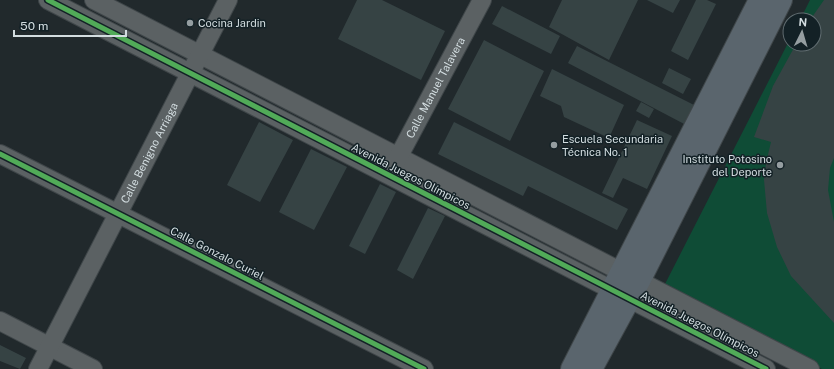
<svg xmlns="http://www.w3.org/2000/svg" width="834" height="369" font-family="'Public Sans',sans-serif">
<style>
.green{fill:#0f4c36}
.building{fill:#364344}
.lines{fill:none;stroke-linecap:round;stroke-linejoin:round}
.minor-casing{stroke:#3f4649;stroke-width:20}
.major-casing{stroke:#3f4649;stroke-width:24}
.minor{stroke:#5b6163;stroke-width:18}
.major{stroke:#5a656d;stroke-width:22}
.cycleway-casing{stroke:#132126;stroke-width:8}
.cycleway{stroke:#51ab58;stroke-width:5}
.poi-dot{fill:#959ea1;stroke:#132126;stroke-width:1.5}
.labels{text-anchor:middle;dominant-baseline:central;stroke-width:3;stroke-linejoin:round;paint-order:stroke}
.poi-label{font-size:11px;fill:#d3dde0;stroke:#132126;text-anchor:start}
.street-label{font-size:11px;fill:#d3dde0;stroke:#132126}
</style>
<rect width="100%" height="100%" fill="#21292c"/>
<!-- green -->
<path class="green" d="M810,0H834V369H822L664,286L790,39V44H814V20H800Z"/>
<!-- building -->
<path class="building" d="M357,0H382L445,31L421,80L338,39Z
M562,0H638L609,60L549,27Z
M647,0H680L673,13Z
M696,0H707L716,4L688,60L671,51Z
M824,0H834V158L830,168L828,190L834,222V323L791,276L777,247L767,213L764,180L766,163L771,142L754,137L773,86L796,44H814V20H810Z
M502,6L560,36L551,54L492,24Z
M484,40L544,71L510,141L448,109Z
M577,46L698,107L688,126L568,63Z
M669,68L691,79L683,94L662,83Z
M552,69L624,105L609,138L564,117L561,106L540,96Z
M641,102L654,109L649,118L636,111Z
M637,120L672,136L647,189L623,178L613,198L602,193Z
M259,122L293,140L260,202L227,185Z
M454,122L628,209L617,230L528,186L523,196L438,154Z
M311,149L347,167L314,230L279,212Z
M380,184L396,192L365,254L349,246Z
M428,208L445,216L413,279L397,270Z
M0,345L26,358L20,369L0,361Z"/>
<g class="lines">
<defs>
<g id="minor">
<path d="M48,0L766,369"/>
<path d="M94,0L810,369"/>
<path d="M0,154L424,369"/>
<path id="s1" d="M393,167L482,0"/>
<path d="M0,321L93,369"/>
<path id="s2" d="M38,369L228,0"/>
</g>
<path id="major" d="M572,369L760,0
M591,369L639,281L781,0"/>
</defs>
<!-- minor casing -->
<use href="#minor" class="minor-casing"/>
<!-- major casing -->
<use href="#major" class="major-casing"/>
<!-- minor -->
<use href="#minor" class="minor"/>
<!-- major -->
<use href="#major" class="major"/>
<defs>
<path id="cycleway" d="M48,0L766,369
M0,154L424,369"/>
</defs>
<!-- cycleway casing -->
<use href="#cycleway" class="cycleway-casing"/>
<!-- cycleway -->
<use href="#cycleway" class="cycleway"/>
</g>
<!-- markers -->
<g class="poi-dot">
<circle cx="190" cy="23" r="4"/>
<circle cx="554" cy="145" r="4"/>
<circle cx="780" cy="165" r="4"/>
</g>
<g class="labels">
<!-- poi labels -->
<g class="poi-label">
<text x="198" y="23">Cocina Jardin</text>
<text x="562" y="139">Escuela Secundaria<tspan x="562" dy="13">Técnica No. 1</tspan></text>
<text x="772" y="159" text-anchor="end">Instituto Potosino<tspan x="772" dy="13">del Deporte</tspan></text>
</g>
<!-- street labels -->
<g class="street-label">
<text stroke="none"><textPath href="#s1" startOffset="90">Calle Manuel Talavera</textPath></text>
<text stroke="none"><textPath href="#s2" startOffset="243">Calle Benigno Arriaga</textPath></text>
<text transform="translate(411 176) rotate(27)">Avenida Juegos Olímpicos</text>
<text transform="translate(217 253) rotate(27)">Calle Gonzalo Curiel</text>
<text transform="translate(700 324) rotate(27)">Avenida Juegos Olímpicos</text>
</g>
</g>
<!-- north arrow -->
<g transform="translate(802 32) rotate(5)"><circle r="19" fill="#132126" stroke="#606c70"/>
<path d="M0-3L7 15L0 10L-7 15Z" fill="#959ea1"/>
<text y="-6" font-size="11" font-weight="bold" text-anchor="middle" fill="#d3dde0">N</text>
</g>
<!-- scale -->
<path d="M14 30v6h112v-6" fill="none" stroke="#d3dde0" stroke-width="2"/>
<text x="20" y="30" font-size="12" fill="#d3dde0" stroke="#132126" stroke-width="3" paint-order="stroke">50 m</text>
</svg>
